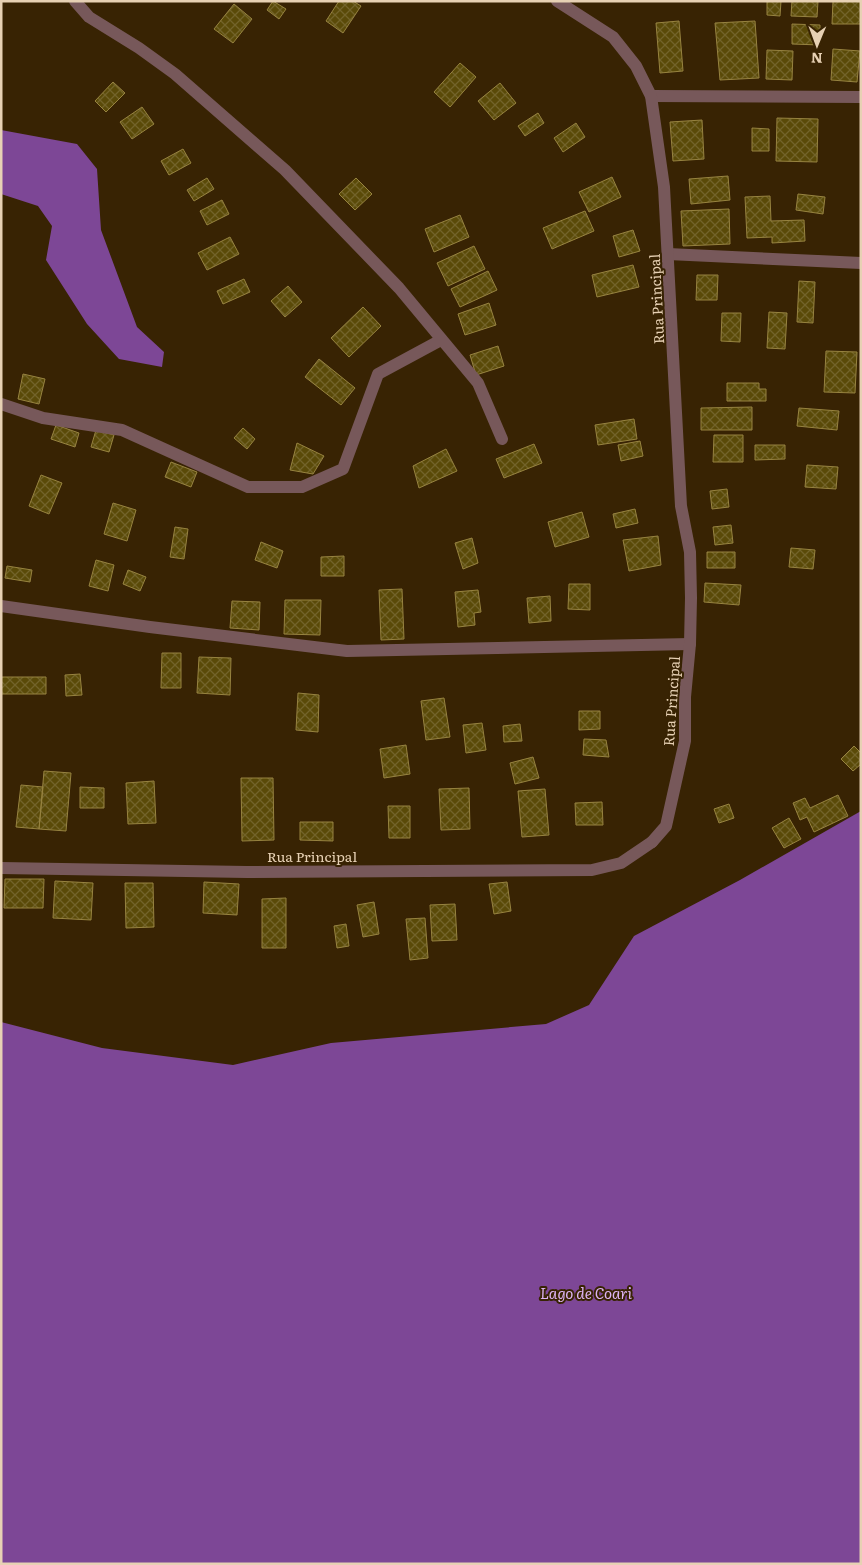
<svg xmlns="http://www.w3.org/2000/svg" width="862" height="1565" font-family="Literata,serif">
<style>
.water{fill:#7d4796}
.building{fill:url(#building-cross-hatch);stroke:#978340}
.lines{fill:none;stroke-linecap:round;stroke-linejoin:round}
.minor{stroke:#77585a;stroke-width:12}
.tertiary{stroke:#77585a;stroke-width:12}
.labels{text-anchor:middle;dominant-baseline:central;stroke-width:4;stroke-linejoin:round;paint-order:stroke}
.street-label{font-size:14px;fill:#e7d1b4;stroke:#382303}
.water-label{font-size:15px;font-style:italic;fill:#ddb3f3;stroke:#382303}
</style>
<defs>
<pattern id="building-cross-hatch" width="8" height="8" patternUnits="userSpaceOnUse" patternTransform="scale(1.25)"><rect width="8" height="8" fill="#5a4a08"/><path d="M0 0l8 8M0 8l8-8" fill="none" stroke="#72632a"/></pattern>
</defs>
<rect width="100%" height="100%" fill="#382303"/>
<!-- water -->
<path class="water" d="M1,130L77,144L97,169L101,230L137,327L164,352L162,367L119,359L87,324L46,260L52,226L38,206L1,194Z
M861,811V1564H1V1022L102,1048L233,1065L331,1043L546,1024L589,1005L634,936L740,880Z"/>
<!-- building -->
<path class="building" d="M273,1L286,9L279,19L267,10Z
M339,1H353L361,6L343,33L326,21Z
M767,1H781L780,16L767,15Z
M792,1H818L817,17L791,16Z
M833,1H861V24H832Z
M234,4L252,19L233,43L214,29Z
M679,21L683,71L660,73L656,23Z
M755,21L759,78L720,80L715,23Z
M792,24L820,25V45L792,44Z
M833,49L860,51L857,82L831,80Z
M767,50L793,51L792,80L766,79Z
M460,63L476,77L450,107L434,92Z
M113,82L125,93L106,112L95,101Z
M500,83L516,103L494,120L478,101Z
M142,107L154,124L132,139L120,122Z
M538,113L544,123L525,136L518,126Z
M777,118L818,119L817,162L776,161Z
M702,120L704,159L673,161L670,122Z
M576,123L585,137L563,152L554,138Z
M752,128L769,129V151H752Z
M183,149L191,163L169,175L161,161Z
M728,176L730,200L691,204L689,179Z
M612,177L621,197L589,212L579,192Z
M207,178L214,189L194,201L187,190Z
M356,178L372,194L355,210L339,194Z
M798,194L825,197L823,214L796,210Z
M770,196L771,221L804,220L805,241L772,243V237L747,238L745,197Z
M222,200L229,214L207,225L200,211Z
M729,209L730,244L683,246L681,211Z
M585,211L594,231L552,249L543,228Z
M460,215L469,237L434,252L425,229Z
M633,230L640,251L619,257L613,236Z
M230,237L239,254L207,270L198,253Z
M474,246L485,269L448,286L437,263Z
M633,265L639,287L597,297L592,275Z
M488,271L497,290L460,307L451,289Z
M697,275H718L717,300H696Z
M244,279L250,292L223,304L217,291Z
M799,281L815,282L813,323L797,322Z
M288,286L302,302L285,317L271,301Z
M489,303L496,325L465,335L458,314Z
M363,307L381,326L349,357L331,338Z
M769,312L787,313L785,349L767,348Z
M722,313H741L740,342L721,341Z
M498,346L504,366L476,375L470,355Z
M826,351L857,352L855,393L824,392Z
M319,359L355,388L341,405L305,377Z
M23,374L45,379L39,404L18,399Z
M727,383H759V389H766V401H727Z
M752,407V430H701V408Z
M799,408L839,411L837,430L797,426Z
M634,419L637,439L598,445L595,425Z
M56,425L79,433L75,447L51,439Z
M243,428L255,439L247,449L234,438Z
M96,430L114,435L109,452L91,447Z
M714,435H743V462H713Z
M640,441L643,456L621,461L618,445Z
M297,443L324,456L313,474L290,470Z
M534,444L542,463L504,478L496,459Z
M755,445H785V459L755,460Z
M446,449L457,471L419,488L413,466Z
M171,462L197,472L191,487L165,477Z
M807,465L838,467L836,489L805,487Z
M41,475L62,483L49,514L29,506Z
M727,489L729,507L712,509L710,491Z
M113,503L136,510L127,541L104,534Z
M635,509L638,523L616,528L613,514Z
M582,512L589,537L555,547L548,522Z
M731,525L733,543L715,545L713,527Z
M175,527L188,529L184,559L170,557Z
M658,536L661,565L629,571L623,540Z
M472,538L478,563L463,569L455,543Z
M261,542L283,551L277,568L255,560Z
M791,548L815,550L813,569L789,567Z
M707,552H735V568H707Z
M344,556V576H321V557Z
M96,560L114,565L108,591L89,586Z
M7,566L32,570L30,582L5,578Z
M128,570L146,577L140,591L123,584Z
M705,583L741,585L739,605L704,602Z
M569,584H590V610L568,609Z
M402,589L404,639L381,640L379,590Z
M478,590L481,612L474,613L475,625L458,627L455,592Z
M550,596L551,621L529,623L527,598Z
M285,600H321L320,635L284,634Z
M232,601L260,602L259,630L230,628Z
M162,653H181V688H161Z
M199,657L231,658L230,695L197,693Z
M80,674L82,695L66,696L65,675Z
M1,677H46V694H1Z
M298,693L319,695L318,732L296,730Z
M444,698L450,737L426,740L421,701Z
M579,711H600V729L579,730Z
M482,723L486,750L466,753L463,725Z
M520,724L522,741L504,742L503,726Z
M584,739L606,740L609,757L583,755Z
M406,745L410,774L384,778L380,749Z
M854,746L861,753V764L853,771L841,759Z
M533,757L539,778L515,784L510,763Z
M44,771L71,773L66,831L39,829Z
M241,778H273L274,840L242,841Z
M154,781L156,823L128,824L126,783Z
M21,785L43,787L39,829L16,827Z
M80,787L104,788V808H80Z
M469,788L470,829L441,830L439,789Z
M545,789L549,835L522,837L518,791Z
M838,795L848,816L814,832L807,817L800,820L793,803L805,798L810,808Z
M602,802L603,825H576L575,803Z
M729,804L734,818L719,823L714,809Z
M388,806H410V838H389Z
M789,818L801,839L784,848L772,828Z
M300,822H333V841L300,840Z
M5,879H44L43,908H4Z
M55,881L93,883L91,920L53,918Z
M204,882L239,884L237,915L203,913Z
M507,882L511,911L494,914L489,884Z
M125,883H153L154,927L126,928Z
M286,898V948H262V899Z
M374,902L379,934L363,937L357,905Z
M455,904L457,940L432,941L430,905Z
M425,918L428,958L410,960L406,919Z
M346,924L349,946L337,948L334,926Z"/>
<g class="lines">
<!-- minor -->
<path class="minor" d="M75,1L89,17L139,48L175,74L285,170L399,288L478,383L502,439
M651,96L861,97
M668,254L861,263
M1,404L43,418L122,430L248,487H302L343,469L378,374L441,340
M1,606L150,627L347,651L690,644
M1,868L247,872L592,870L621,863L652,842"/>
<!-- tertiary -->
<path class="tertiary" d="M557,1L613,37L636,66L651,96L664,187L681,506L690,552L691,598L690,644L685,697V741L666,826L652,842"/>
</g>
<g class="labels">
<!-- street labels -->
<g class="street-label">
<text transform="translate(656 299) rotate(-93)">Rua Principal</text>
<text transform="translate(671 701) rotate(-86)">Rua Principal</text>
<text x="312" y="856">Rua Principal</text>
</g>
<!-- water labels -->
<g class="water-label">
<text x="586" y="1292">Lago de Coari</text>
</g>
</g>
<!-- border -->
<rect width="862" height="1565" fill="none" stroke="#e7d1b4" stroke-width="5"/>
<!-- north arrow -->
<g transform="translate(817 45) rotate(181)" stroke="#382303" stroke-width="4" paint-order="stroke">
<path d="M0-4L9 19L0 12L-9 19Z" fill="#e7d1b4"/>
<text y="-8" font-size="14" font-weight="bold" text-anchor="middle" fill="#e7d1b4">N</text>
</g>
</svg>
